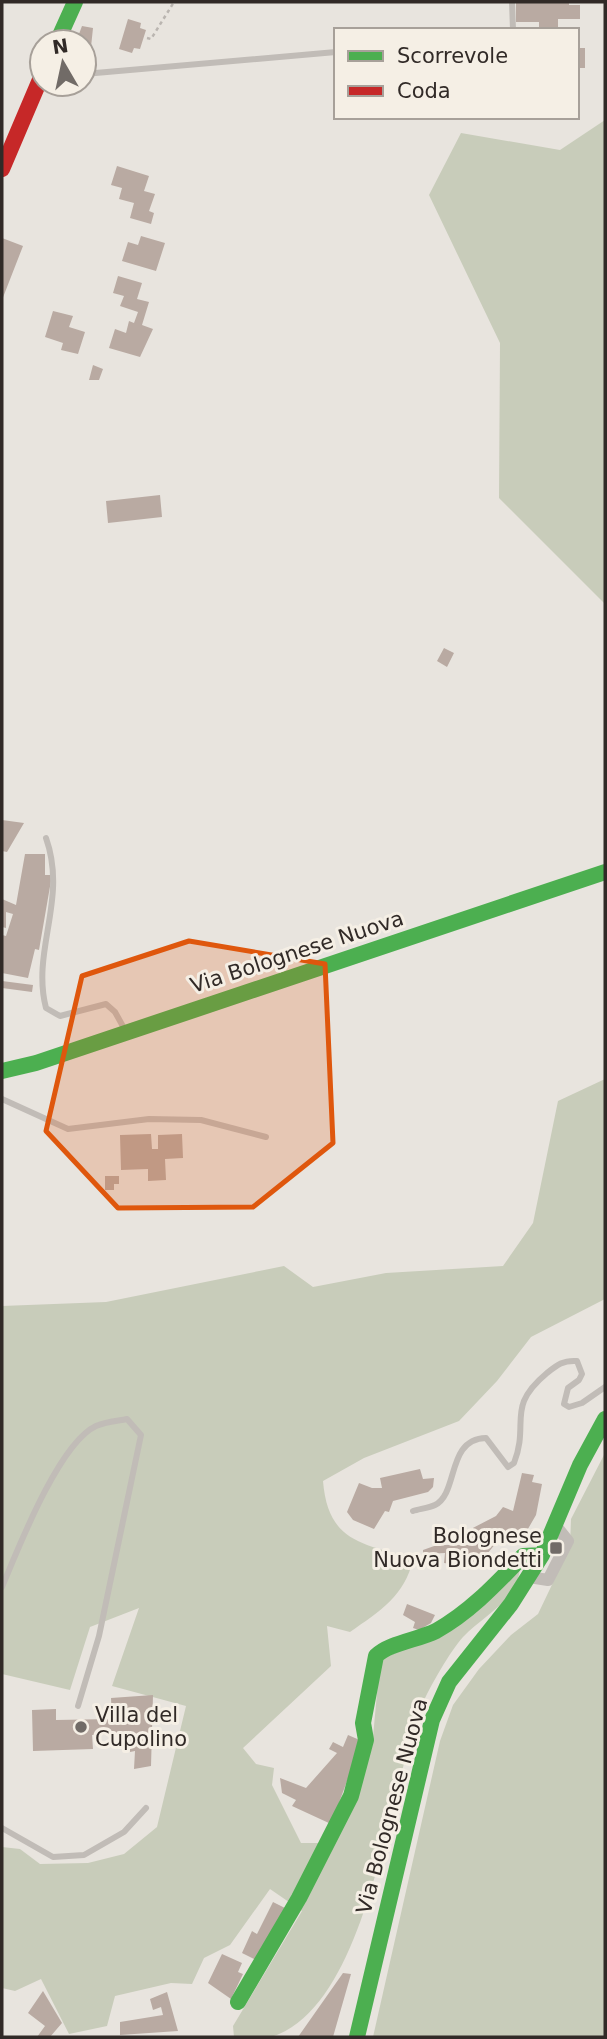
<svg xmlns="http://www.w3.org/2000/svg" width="607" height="2039" font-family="'DejaVu Sans',sans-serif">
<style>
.green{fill:#c8ccba}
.building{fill:#b9aaa2}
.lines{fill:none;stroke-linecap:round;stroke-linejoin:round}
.path{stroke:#bab5b0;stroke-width:2.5;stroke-dasharray:3.5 3.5;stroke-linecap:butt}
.lane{stroke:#c1bcb7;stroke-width:6}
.street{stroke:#c1bcb7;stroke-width:12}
.fast{stroke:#4caf50;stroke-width:16}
.jam{stroke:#c62828;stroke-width:16}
.marked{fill:#df570d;fill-opacity:0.2;stroke:#df570d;stroke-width:5;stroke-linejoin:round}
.poi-dot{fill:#716b67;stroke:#f5efe5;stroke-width:2.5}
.labels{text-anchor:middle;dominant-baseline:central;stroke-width:6;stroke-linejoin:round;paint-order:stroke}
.street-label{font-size:21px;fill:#312a27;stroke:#f5efe5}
.poi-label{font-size:21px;fill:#312a27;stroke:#f5efe5;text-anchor:end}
</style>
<rect width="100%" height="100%" fill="#e8e4de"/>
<!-- green -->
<path class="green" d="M605,120V604L499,498L500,343L429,195L461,133L560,150Z
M605,1079V1299L531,1337L497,1381L459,1421L364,1458L323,1481C328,1543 363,1543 413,1559C405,1596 380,1611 350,1632L327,1626L331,1666L243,1748L256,1764L274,1768L272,1785L301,1843H322L372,1748L380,1660L412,1645L520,1565C520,1599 484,1615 463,1637C451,1650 429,1688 422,1705C388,1789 369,2007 271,2037C260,2039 245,2037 234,2037L233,2026L302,1911L270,1889L230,1945L204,1958L192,1984L171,1983L115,1996L107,2026L69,2034L41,1979L15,1991L2,1988V1847L20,1849L40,1864L88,1863L124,1854L157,1827L186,1706L112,1686L139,1608L90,1627L70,1690L2,1674V1306L106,1302L284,1266L313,1287L386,1273L503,1266L533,1223L558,1101Z
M605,1453V2037H373L440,1741L453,1705L479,1669L511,1635L538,1614L570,1547L571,1519Z"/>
<!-- building -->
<path class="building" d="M569,2V5H580V19H558V30H539V22H516V3Z
M128,19L141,23L140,28L146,30L140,49L134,48L132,53L119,49Z
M82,26L93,28L89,66H84V42H76Z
M577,48H585V68H577Z
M117,166L149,176L144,191L155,194L149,211L154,213L151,224L130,218L134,203L119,199L122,188L111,185Z
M141,236L165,243L156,271L122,261L128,242L138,245Z
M2,238L23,246L2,300Z
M118,276L142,283L137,299L149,302L142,325L153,329L140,357L109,348L115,329L126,333L129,321L134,323L138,312L120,306L124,296L113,293Z
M53,311L73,316L69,327L85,332L78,354L61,350L63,343L45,337Z
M93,365L103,369L99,380H89Z
M160,495L162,517L108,523L106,501Z
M444,648L454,653L447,667L437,661Z
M2,820L24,823L7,852L2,851Z
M25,854H45V875H52L39,950L35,949L28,978L2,973V935L6,936L13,914L6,912V928L2,927V899L16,905Z
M2,981L33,985L32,992L2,988Z
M151,1134L152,1149H158V1135L182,1134L183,1158L165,1159L166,1180L148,1181V1169L121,1170L120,1135Z
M105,1176H119V1184H114V1190H105Z
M420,1469L423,1479L434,1478L433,1487L428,1492L393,1501L389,1512L385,1511L374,1529L353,1520L347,1512L359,1483L372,1488H382L380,1478Z
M522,1473L534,1475L532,1482L542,1484L536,1515L525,1534L496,1543L479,1564L465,1566L444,1563L445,1553L423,1554V1550L437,1545H473L467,1531L496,1516L503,1507L513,1511Z
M407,1604L435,1615L431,1623L419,1630L413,1628L415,1622L403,1615Z
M153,1695L151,1766L134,1769L135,1751L130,1752V1734L92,1735L93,1749L33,1751L32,1710L56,1709V1720L112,1719L111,1698Z
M348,1735L362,1741L331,1824L292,1806L296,1800L282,1793L280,1778L306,1788L337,1753L329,1749L333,1742L343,1747Z
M273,1902L287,1909L258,1961L242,1953L252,1931L257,1934Z
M222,1954L242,1963L238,1972L243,1974L231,1999L208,1983Z
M343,1973L351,1974L333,2037H298Z
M43,1991L62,2023L50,2037H37L45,2026L28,2013Z
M167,1992L178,2031L120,2035V2022L163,2015L161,2007L153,2010L150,1999Z"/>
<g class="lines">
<!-- path -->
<path class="path" d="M147,38L151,39L174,2"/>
<!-- lane -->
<path class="lane" d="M512,2L513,30
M84,74L336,52
M46,838C68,900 31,950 46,1008L60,1016L106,1004L115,1012L125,1030
M2,1099L68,1129L149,1119L201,1120L266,1137
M413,1511C419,1509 429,1508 435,1505C459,1493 446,1439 486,1438L508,1467L514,1463C530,1422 505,1408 547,1373C557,1365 563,1360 577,1361L582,1374L579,1380L568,1388L564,1404L569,1407L582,1403L605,1387
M2,1587C18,1549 59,1443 96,1426C105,1422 117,1421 127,1419L141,1435L99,1636L78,1706
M2,1828L53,1857L84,1855L124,1832L146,1808"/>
<!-- street -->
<path class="street" d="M529,1577L548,1580L568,1541L556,1526"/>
<!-- fast -->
<path class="fast" d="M57,42L75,2
M2,1071L36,1063L605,872
M238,2002L299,1898L351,1796L366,1740L363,1723L376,1656C389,1643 418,1640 436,1631C470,1612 496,1584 523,1556L542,1555
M357,2037L432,1720L449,1682L511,1604L542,1555L580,1465L605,1419"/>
<!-- jam -->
<path class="jam" d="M2,169L42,75"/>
</g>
<!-- marked area -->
<path class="marked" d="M189,941L325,964L333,1143L253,1207L118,1208L46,1131L82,976Z"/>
<!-- markers -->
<g class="poi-dot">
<rect x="549" y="1541" width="14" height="14" rx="3.5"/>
<circle cx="81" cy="1727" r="7"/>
</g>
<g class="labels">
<!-- street labels -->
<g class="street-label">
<text transform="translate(297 952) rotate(-18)">Via Bolognese Nuova</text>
<text transform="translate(392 1806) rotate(-75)">Via Bolognese Nuova</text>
</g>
<!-- poi labels -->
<g class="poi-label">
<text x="542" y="1536">Bolognese<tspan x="542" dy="24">Nuova Biondetti</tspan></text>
<text x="95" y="1715" text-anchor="start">Villa del<tspan x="95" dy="24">Cupolino</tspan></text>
</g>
</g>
<!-- border -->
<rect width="607" height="2039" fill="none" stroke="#312a27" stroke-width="7"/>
<!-- legend -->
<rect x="334" y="28" width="245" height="91" fill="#f5efe5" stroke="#a7a099" stroke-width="2"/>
<rect x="348" y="51" width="35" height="10" fill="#4caf50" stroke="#a7a099" stroke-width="2"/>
<text x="397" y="63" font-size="21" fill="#312a27">Scorrevole</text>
<rect x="348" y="86" width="35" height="10" fill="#c62828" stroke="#a7a099" stroke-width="2"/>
<text x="397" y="98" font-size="21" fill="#312a27">Coda</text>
<!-- north arrow -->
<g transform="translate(63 63) rotate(351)"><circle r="33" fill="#f5efe5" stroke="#a7a099" stroke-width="2"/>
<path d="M0-5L12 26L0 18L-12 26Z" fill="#716b67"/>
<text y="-10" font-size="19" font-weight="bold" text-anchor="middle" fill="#312a27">N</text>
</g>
</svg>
